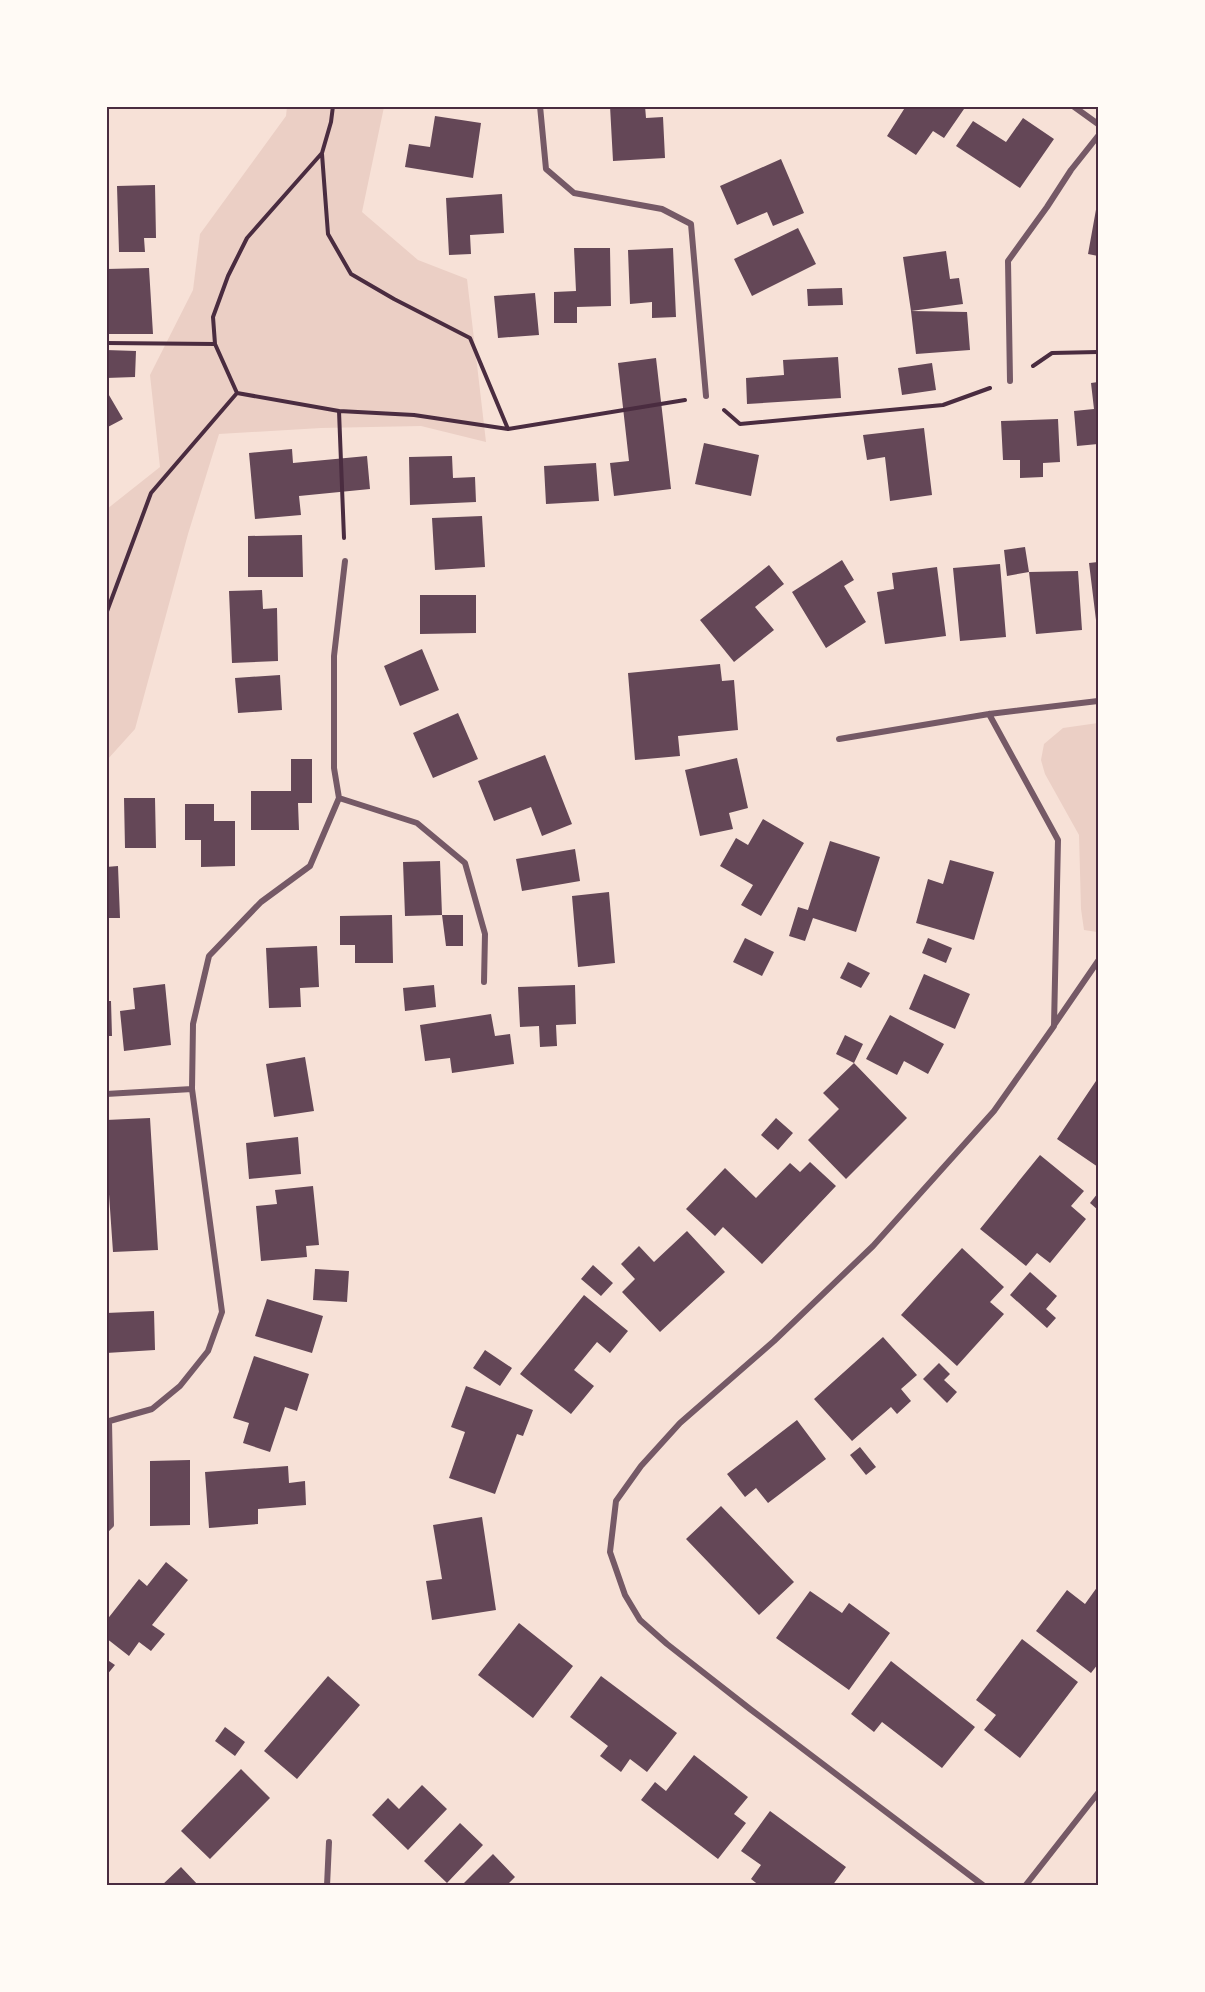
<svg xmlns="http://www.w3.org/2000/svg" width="1205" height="1992" font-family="Arial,sans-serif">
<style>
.green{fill:#ebcfc5}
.building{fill:#644757}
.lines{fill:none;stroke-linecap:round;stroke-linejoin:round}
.path{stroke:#4a2c40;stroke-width:4}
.minor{stroke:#755966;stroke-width:6}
.neatline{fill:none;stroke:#4a2c40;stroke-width:2}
</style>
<rect width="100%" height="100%" fill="#f7e1d7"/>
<!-- green -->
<path class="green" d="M287,107H384L362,212L418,260L467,279L486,442L421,426L321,428L219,434L188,534L135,729L107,760V509L160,467L150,375L193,290L200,234L286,116Z
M1098,723V931L1097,932L1084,930L1081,909L1079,835L1045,774L1041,760L1044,744L1063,728Z"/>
<!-- building -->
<path class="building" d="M610,106H645L646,118L663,117L665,158L613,161Z
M906,106H960L964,109L944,138L933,131L916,155L887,136Z
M435,116L481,123L473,178L405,167L409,144L430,147Z
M1023,118L1054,139L1020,188L956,146L973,121L1006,142Z
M781,159L804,213L773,226L767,212L737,225L720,186Z
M155,185L156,238H144L145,252H119L117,186Z
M502,194L504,233L470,235L471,254L449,255L446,198Z
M1097,204H1098V256L1088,254Z
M798,228L816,264L752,296L734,259Z
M574,248H610L611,306L577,307V323H554V292L576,291Z
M673,248L676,317L652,318V302L630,304L628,250Z
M946,251L950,279L959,278L963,304L911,311L903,257Z
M149,268L153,334H106V269Z
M842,288L843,305L808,306L807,289Z
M535,293L539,335L498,338L494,296Z
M911,311L967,312L970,350L916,354Z
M106,350L136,351L135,377L106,378Z
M838,357L841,398L747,404L746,378L784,375L783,360Z
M656,358L671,489L614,496L610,463L629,461L618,363Z
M932,363L936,390L902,395L898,368Z
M1098,382V444L1077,446L1074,411L1094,409L1091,383Z
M106,390L123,419L106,428Z
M1058,419L1060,462L1043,463V477L1020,478V460H1003L1001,421Z
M924,428L932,495L890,501L885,457L867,460L863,435Z
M704,443L759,455L751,496L695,484Z
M292,449L293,463L367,456L370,489L299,496L301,515L255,519L249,453Z
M452,456L453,478L475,477L476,502L410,505L409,457Z
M596,463L599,501L546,504L544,466Z
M482,516L485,567L435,570L432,518Z
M302,535L303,577H248V536Z
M1025,547L1029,572L1007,576L1004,550Z
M842,560L854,580L844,586L866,622L826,648L792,592Z
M1098,562V619L1096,620L1089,563Z
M1000,564L1006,637L960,641L953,568Z
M769,565L784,584L755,607L774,630L734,662L700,620Z
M937,567L946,636L885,644L877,592L894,589L892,573Z
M1078,571L1082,630L1036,634L1029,572Z
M262,590L263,609L277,608L278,661L232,663L229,591Z
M420,595H476V633L420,634Z
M422,649L439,690L400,706L384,666Z
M720,664L722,681L734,680L738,730L678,736L680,756L635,760L628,673Z
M280,675L282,710L238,713L235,678Z
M458,713L478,759L433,778L413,733Z
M545,755L572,824L542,836L531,807L494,821L478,781Z
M737,758L748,808L729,813L733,829L700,836L685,770Z
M291,759H312V803H298L299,830H251V791H291Z
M124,798H155L156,848H125Z
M185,804H214V821H235V866L201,867V840H185Z
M763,819L804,843L761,916L741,905L753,885L720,866L736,838L748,845Z
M830,841L880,857L856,932L813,918L805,941L789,936L798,907L808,910Z
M575,849L580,881L522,891L516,859Z
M950,860L994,872L974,940L916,923L928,879L943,884Z
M440,861L442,915L405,916L403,862Z
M118,866L120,918H106V867Z
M609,892L615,963L578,967L572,896Z
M392,915L393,963H355V945H340V916Z
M442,915H463V946H446Z
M745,938L774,952L762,976L733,962Z
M928,938L952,948L946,963L922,953Z
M317,946L319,987L300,988L301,1007L269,1008L266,948Z
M848,962L870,973L861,988L840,978Z
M924,974L970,994L955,1029L909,1009Z
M165,984L171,1045L124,1051L120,1011L135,1009L133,988Z
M434,985L436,1007L405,1011L403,988Z
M575,985L576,1024L556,1025L557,1046L540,1047L539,1026L520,1027L518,987Z
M106,1001H111L112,1036H106Z
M491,1014L495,1036L510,1034L514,1064L452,1073L450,1058L425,1061L420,1025Z
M890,1015L944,1044L928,1074L904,1061L897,1075L866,1059Z
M845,1035L863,1044L854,1063L836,1054Z
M305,1057L314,1111L274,1117L266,1064Z
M854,1063L907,1118L846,1179L808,1140L839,1109L823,1093Z
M1098,1078V1167L1057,1139Z
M150,1118L158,1250L113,1252L106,1151V1120Z
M776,1118L793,1133L778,1150L761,1135Z
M298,1137L301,1174L249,1179L246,1143Z
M1040,1155L1084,1191L1071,1206L1086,1219L1050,1263L1037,1253L1026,1266L980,1229Z
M810,1162L836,1186L762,1264L723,1227L715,1236L686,1209L725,1168L756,1198L790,1163L800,1172Z
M313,1186L319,1245L306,1246L307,1257L261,1261L256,1206L277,1204L275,1190Z
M1098,1193V1210L1090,1203Z
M687,1231L725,1272L660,1332L622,1292L635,1279L621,1264L639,1246L654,1262Z
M962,1248L1004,1287L990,1302L1004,1314L957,1366L901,1315Z
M593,1265L613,1283L601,1296L581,1279Z
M315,1269L349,1271L347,1302L313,1300Z
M1030,1272L1057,1296L1046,1309L1056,1318L1047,1328L1010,1295Z
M584,1295L628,1331L610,1353L597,1342L574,1370L594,1386L571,1414L520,1374Z
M267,1299L323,1316L312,1353L255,1336Z
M154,1311L155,1350L106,1353V1313Z
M883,1337L917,1375L901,1389L911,1401L897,1414L891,1407L852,1441L814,1399Z
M485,1350L512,1368L500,1386L473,1368Z
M254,1356L309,1374L297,1411L285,1407L270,1452L243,1443L249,1423L233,1418Z
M939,1363L950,1374L944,1380L957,1392L947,1403L923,1379Z
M466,1386L533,1410L523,1436L517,1434L495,1494L449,1478L465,1432L451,1427Z
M797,1420L826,1459L768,1503L756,1488L745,1497L727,1474Z
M860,1447L876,1467L866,1475L850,1455Z
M190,1460V1525L150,1526V1461Z
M288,1466L289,1483L305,1481L306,1505L258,1509V1524L209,1528L205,1472Z
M721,1506L794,1582L759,1615L686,1539Z
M482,1517L496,1610L432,1620L426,1581L442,1579L433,1525Z
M166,1562L188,1580L152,1625L165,1634L151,1651L139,1642L129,1656L106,1638V1621L139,1579L147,1586Z
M1098,1586V1664L1091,1673L1036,1631L1067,1590L1085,1604Z
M810,1591L842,1613L849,1603L890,1633L849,1690L776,1638Z
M519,1623L573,1666L533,1718L478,1675Z
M1022,1639L1078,1682L1020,1758L984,1730L996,1715L976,1700Z
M106,1659L115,1665L106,1676Z
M891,1661L975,1727L942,1768L882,1722L874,1732L851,1714Z
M328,1676L360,1705L297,1779L264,1751Z
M601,1676L677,1733L647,1772L630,1759L621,1772L600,1756L608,1746L570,1717Z
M225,1727L245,1742L235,1756L215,1741Z
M694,1755L748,1797L734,1814L746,1823L718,1859L641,1800L655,1782L666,1791Z
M241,1769L270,1798L210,1859L181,1831Z
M422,1785L447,1809L408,1850L372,1815L388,1798L399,1809Z
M770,1811L846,1867L832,1886H760L751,1879L761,1865L741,1851Z
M460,1823L483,1845L447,1883L424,1861Z
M493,1854L515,1877L506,1886H461Z
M181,1867L199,1886H161Z"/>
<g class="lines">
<!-- path -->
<path class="path" d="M322,154L328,234L351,274L394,299L470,338L508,429
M106,343L215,344
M1033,366L1052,353L1098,352
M237,393L339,411L344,538
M724,410L740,424L943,405L990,388
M339,411L414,415L508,429L685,400
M106,614L151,493L237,393L215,344L213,317L228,276L247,238L322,153L331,122L333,106"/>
<!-- minor -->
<path class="minor" d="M540,106L546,169L574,193L662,209L691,224L706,396
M1073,106L1098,124
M1010,381L1008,261L1047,207L1071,170L1098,136
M839,739L989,714L1098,701
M339,798L417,823L465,863L485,934L484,982
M1054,1025L1098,961
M106,1094L192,1089
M106,1422L152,1409L180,1386L208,1351L222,1312L192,1089L193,1024L209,956L261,902L310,866L339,798L334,768V656L345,561
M106,1530L111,1525L109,1421
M327,1886L329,1842
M984,1886L750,1709L667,1644L640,1620L625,1595L610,1552L616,1501L641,1466L680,1423L774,1341L873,1246L994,1111L1054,1026L1058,840L989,714
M1025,1886L1098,1793"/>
</g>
<!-- border -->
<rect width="1205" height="1992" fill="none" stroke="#fffaf5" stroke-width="216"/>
<rect x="108" y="108" width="989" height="1776" class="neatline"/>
</svg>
